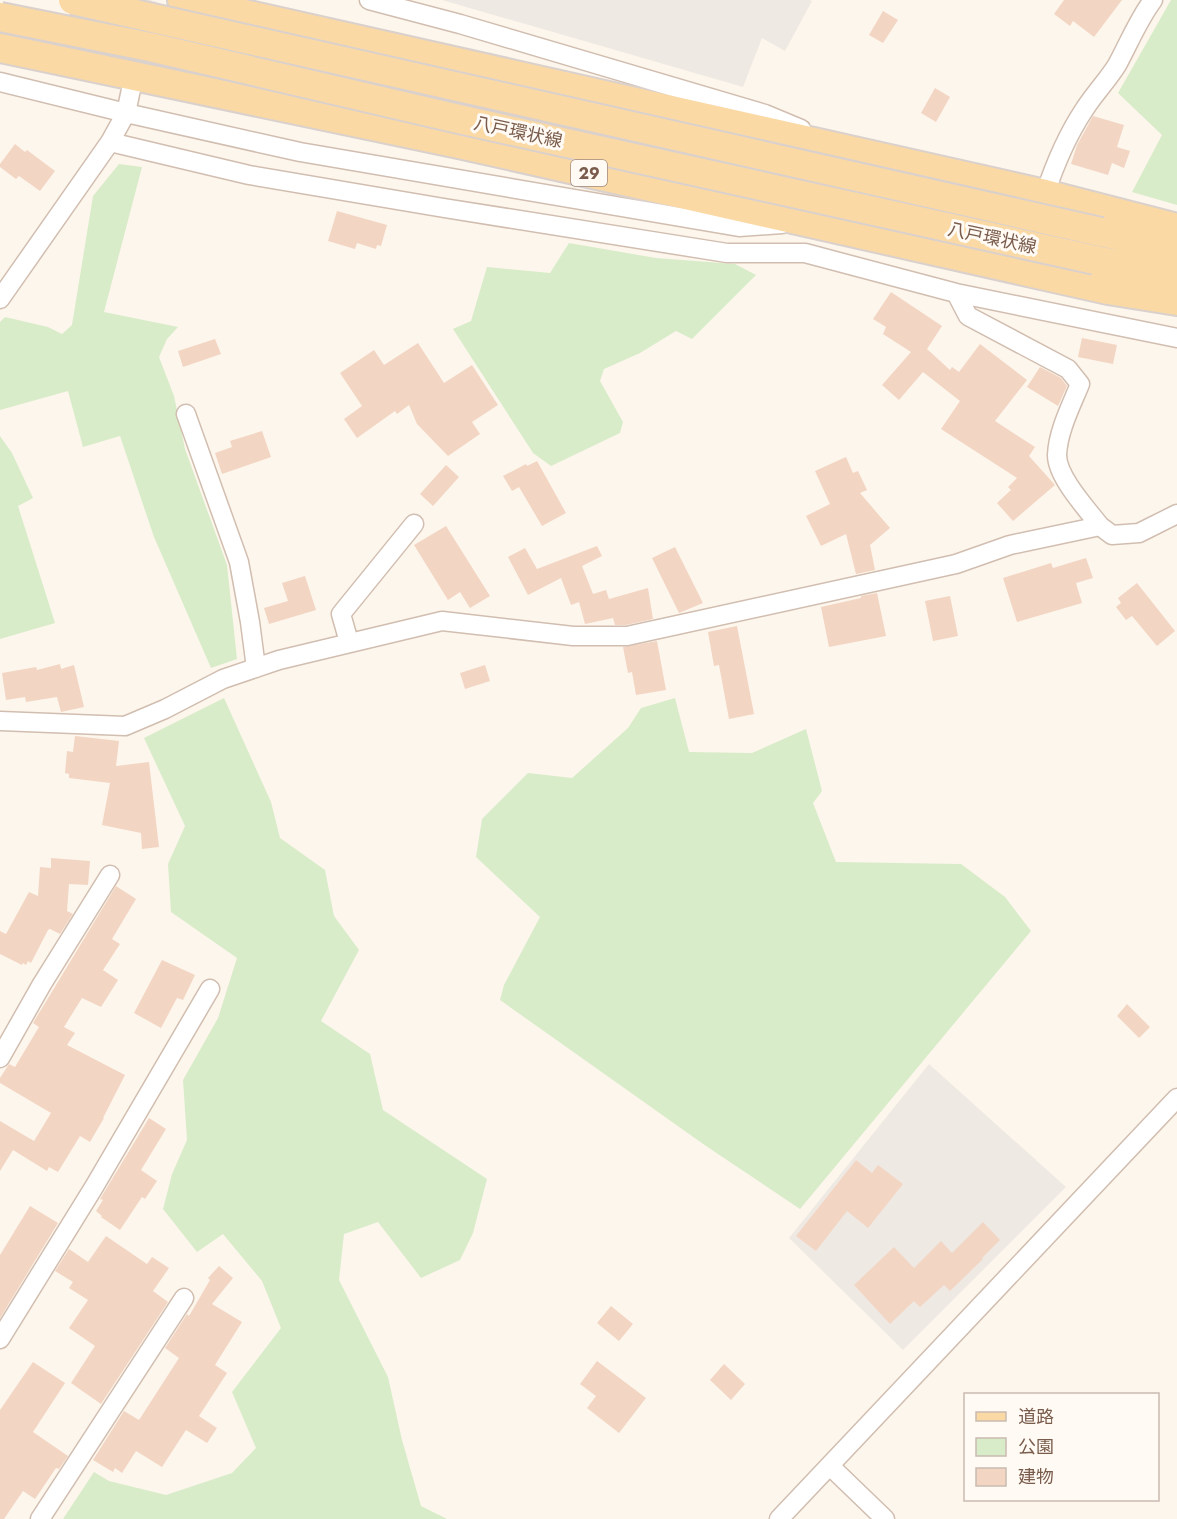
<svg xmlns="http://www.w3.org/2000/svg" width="1177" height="1519" font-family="Jost,'Noto Sans JP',sans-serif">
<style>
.industrial{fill:#efe9e4}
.green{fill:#d8ecc9}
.building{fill:#f3d5c3}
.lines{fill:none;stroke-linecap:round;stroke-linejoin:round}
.street-tunnel{stroke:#dcd0c4;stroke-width:18;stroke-dasharray:18 9;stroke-linecap:butt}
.street-casing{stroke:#d1beb0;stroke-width:21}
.primary-casing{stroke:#dad1cd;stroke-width:32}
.street{stroke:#fff;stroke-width:18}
.primary{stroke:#fbd9a5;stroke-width:28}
.primary-bridge-casing{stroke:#dad1cd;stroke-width:32;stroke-linecap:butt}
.primary-bridge{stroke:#fbd9a5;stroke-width:28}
.labels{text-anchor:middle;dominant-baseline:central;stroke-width:6;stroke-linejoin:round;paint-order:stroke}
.shield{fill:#fffaf3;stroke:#a28b7f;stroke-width:1.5}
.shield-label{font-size:16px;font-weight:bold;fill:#7a5c4d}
.street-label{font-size:18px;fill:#7a5c4d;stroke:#fffaf3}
</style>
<rect width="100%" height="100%" fill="#fdf6ec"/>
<!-- industrial -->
<path class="industrial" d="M442,0H810L812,1L785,51L762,38L743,87Z
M929,1064L1066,1187L903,1350L789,1238Z"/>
<!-- green -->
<path class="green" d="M1171,0H1177V205L1132,192L1162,135L1118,93Z
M119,164L142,167L104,312L178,327L167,339L159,357L174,396L185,449L227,565L237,659L211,668L154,537L120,436L83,447L68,391L0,410V322L5,317L48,327L62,334L72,325L93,196Z
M569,243L656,258L735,264L756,275L692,339L676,331L640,353L604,369L600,381L623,422L620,433L551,466L533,453L453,329L471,321L487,267L550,273Z
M0,436L12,453L33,498L18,506L55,623L0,639Z
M224,698L271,802L280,838L325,870L334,916L359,950L321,1021L370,1054L383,1110L487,1179L473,1233L460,1260L421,1278L378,1222L344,1234L339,1280L388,1377L402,1440L421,1506L447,1519H63L94,1472L109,1481L166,1495L232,1473L256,1448L232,1392L281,1328L262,1281L223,1234L197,1252L163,1209L172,1174L187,1140L183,1080L218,1018L237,958L171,912L168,864L185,826L144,738Z
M675,698L689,752L752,753L806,729L822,791L813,803L836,862L961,864L1005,897L1031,931L800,1209L706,1146L500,1000L504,985L540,917L476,857L482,819L528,773L572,778L628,728L641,708Z"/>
<!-- building -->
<path class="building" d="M1064,0H1122L1094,37L1073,21L1070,26L1054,14Z
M883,11L898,20L883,43L869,35Z
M935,88L950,97L936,122L921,113Z
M1093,116L1124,125L1117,147L1130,151L1124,168L1112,163L1108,175L1071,164L1077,145Z
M15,144L25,152L27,150L55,171L40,191L19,176L16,179L0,167V164Z
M337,211L387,225L381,246L377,245L376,249L357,243L355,249L328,241Z
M891,292L942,326L927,349L950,370L952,367L959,372L980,344L1027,380L995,421L1035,447L1029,456L1055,485L1013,521L997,503L1011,490L1008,487L1017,478L941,429L960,401L923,372L899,400L882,385L911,352L883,334L886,327L873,319Z
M1082,338L1117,345L1113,364L1078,357Z
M215,339L221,354L183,367L178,351Z
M418,343L444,383L472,365L498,405L472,422L480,434L448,456L417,424L409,405L397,414L395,411L357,438L344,419L362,406L340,373L374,350L384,365Z
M1040,367L1061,378L1067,386L1058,406L1027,387Z
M262,431L271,457L222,474L215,453L232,447L230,441Z
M846,457L853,473L858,471L867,490L860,493L890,528L870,545L875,570L856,574L846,534L821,546L806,516L830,504L815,471Z
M537,461L566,513L542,526L519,487L512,491L503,476L526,464L527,466Z
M446,465L459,477L433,506L420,494Z
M446,526L490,596L470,608L460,592L448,600L414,545Z
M597,546L602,556L582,566L593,594L606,590L609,599L648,588L653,619L626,625H615L613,618L585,624L579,602L571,605L561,578L528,595L508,557L525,548L537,569Z
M675,547L703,603L679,613L652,558Z
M1086,558L1093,578L1076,583L1082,603L1017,622L1003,578L1051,563L1053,568Z
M305,576L316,610L269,624L264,608L288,601L282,583Z
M1137,583L1175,631L1157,646L1132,616L1126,620L1116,607L1121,603L1118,598Z
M877,593L886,636L829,647L821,607L861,598V596Z
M950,596L958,636L933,641L925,601Z
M737,626L754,714L729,719L719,665L714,666L708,632Z
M657,641L666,690L636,695L632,672L628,673L623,647Z
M60,664L61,669L74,665L84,707L61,712L57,697L26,702L25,697L6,700L2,673L36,667L37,670Z
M485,665L490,681L465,689L460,673Z
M75,736L119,741L116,766L149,762L159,847L142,849L141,833L102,825L110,783L69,778V774L65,773L67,751L73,752Z
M51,858L90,861L88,885L69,884L67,911L73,914L60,934L50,929L48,930L31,963L28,961L26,965L23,963L22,965L0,954V931L6,934L29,892L38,896L40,867L51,868Z
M116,886L136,899L112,939L120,944L103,970L118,980L101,1007L82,998L64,1027L75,1033L67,1045L125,1075L103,1118H104L90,1142L80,1136L58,1172L49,1167L47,1171L13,1150L0,1171V1121L34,1141L51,1113L0,1083V1078L9,1064L15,1067L39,1027L33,1023Z
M162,960L195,975L183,1000L177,998L161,1028L134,1013Z
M1127,1004L1150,1027L1139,1038L1117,1016Z
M149,1118L166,1129L141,1170L157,1181L145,1199L142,1197L120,1230L101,1217L102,1216L96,1211L103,1200L100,1199Z
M856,1160L872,1173L878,1165L903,1184L868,1228L847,1211L816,1251L796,1236Z
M30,1206L58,1223L0,1318V1255Z
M983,1222L1000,1240L982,1258L983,1259L950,1291L944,1285L920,1307L914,1301L890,1324L854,1285L894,1247L914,1268L941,1241L952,1253Z
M106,1236L147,1264L152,1257L169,1268L153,1291L168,1302L101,1404L71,1383L95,1346L69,1328L88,1300L69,1288L73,1282L55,1271L69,1249L88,1262Z
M219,1266L233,1278L212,1304L242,1322L215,1365L227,1373L199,1416L217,1428L207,1443L186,1430L162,1467L136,1451L122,1473L115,1468L113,1472L93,1460L124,1411L139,1420L179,1358L165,1348L187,1314L189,1316L210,1280L208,1278Z
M611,1306L633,1324L619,1341L597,1323Z
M597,1361L646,1398L619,1433L587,1408L596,1396L580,1384Z
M33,1362L65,1383L33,1432L68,1456L59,1469L56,1468L35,1499L23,1491L4,1519H0V1410Z
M724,1364L745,1384L731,1400L710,1380Z"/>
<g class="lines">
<!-- street-tunnel -->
<path class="street-tunnel" d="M133,80L148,0"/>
<defs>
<path id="street" d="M369,0L460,24L765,114L801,129
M0,82L126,113L300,152L739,227L782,224
M110,142L249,175L444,208L727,253H805L956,293L1177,338
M1045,194C1055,164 1066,137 1084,110C1094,94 1107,81 1117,65C1129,43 1138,20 1153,0
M956,293L968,316L1068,369L1080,384C1071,406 1058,431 1057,455C1057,477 1087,509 1100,526
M0,299L110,142L126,113L133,80
M186,414L239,562L250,622L256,668
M349,642L341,614L414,524
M0,721L125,726L165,709L223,679L279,660L442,621L573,636H627L956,564L1010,545L1100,526L1112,535L1139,533L1177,514
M0,1058L42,984L110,875
M0,1339L94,1187L210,989
M830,1466L885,1519
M40,1519L184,1298
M779,1519L1177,1098"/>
<path id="primary" d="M182,0L1045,194L1177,228
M0,48L459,144L1108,290L1177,301
M1101,232L1177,250
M1095,260L1177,277"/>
</defs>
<!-- street casing -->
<use href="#street" class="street-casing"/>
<!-- primary casing -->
<use href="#primary" class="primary-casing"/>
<!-- street -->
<use href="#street" class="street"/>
<!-- primary -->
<use href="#primary" class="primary"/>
<defs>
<path id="primary-bridge" d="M73,0L1101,232
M0,17L150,47L463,120L1095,260"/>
</defs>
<!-- primary-bridge casing -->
<use href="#primary-bridge" class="primary-bridge-casing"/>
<!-- primary-bridge -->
<use href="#primary-bridge" class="primary-bridge"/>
</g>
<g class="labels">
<!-- shield labels -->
<rect class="shield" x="571" y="160" width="36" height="26" rx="4.5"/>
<g class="shield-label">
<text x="589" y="173">29</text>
</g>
<!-- street labels -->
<g class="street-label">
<text transform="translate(518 132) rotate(12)">八戸環状線</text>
<text transform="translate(992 238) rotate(12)">八戸環状線</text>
</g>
</g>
<!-- legend -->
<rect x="964" y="1393" width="195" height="108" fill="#fffaf3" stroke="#cabbb1" stroke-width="1.5"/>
<rect x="976" y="1412" width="30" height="9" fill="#fbd9a5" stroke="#cabbb1" stroke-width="1.5"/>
<text x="1018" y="1423" font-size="18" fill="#7a5c4d">道路</text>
<rect x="976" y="1438" width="30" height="18" fill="#d8ecc9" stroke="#cabbb1" stroke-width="1.5"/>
<text x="1018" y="1453" font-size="18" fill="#7a5c4d">公園</text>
<rect x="976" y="1468" width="30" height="18" fill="#f3d5c3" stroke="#cabbb1" stroke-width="1.5"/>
<text x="1018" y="1483" font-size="18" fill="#7a5c4d">建物</text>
</svg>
